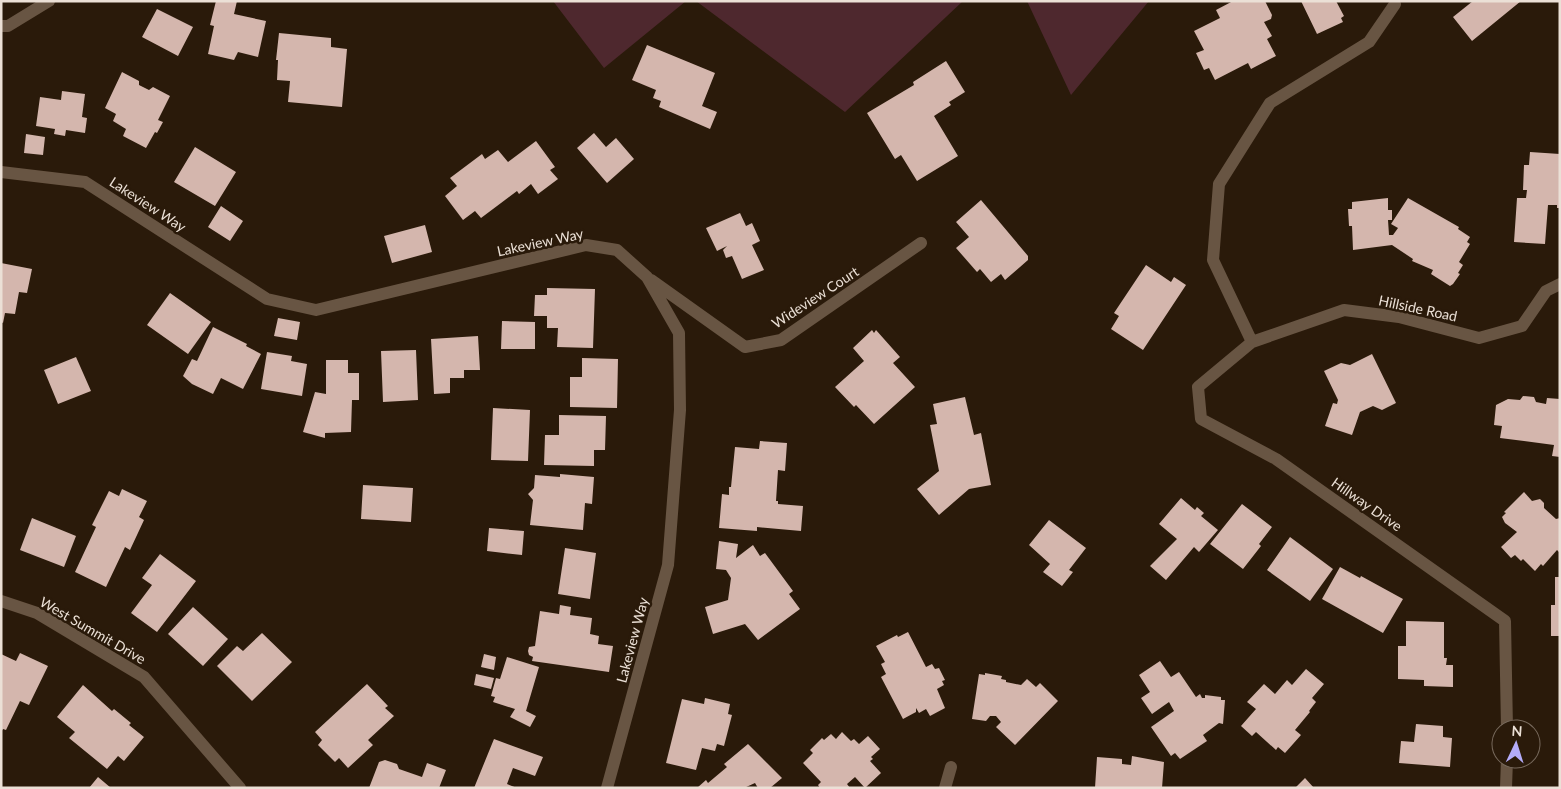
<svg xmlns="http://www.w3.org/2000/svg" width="1561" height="789" font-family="Lato,sans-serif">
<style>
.green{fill:#4e282e}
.building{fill:#d4b6ad}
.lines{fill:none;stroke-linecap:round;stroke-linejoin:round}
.minor{stroke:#685543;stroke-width:12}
.labels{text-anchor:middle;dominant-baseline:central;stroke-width:5;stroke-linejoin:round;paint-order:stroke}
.street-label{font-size:14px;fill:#ebe0d6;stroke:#2a1a0a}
</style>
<rect width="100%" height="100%" fill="#2a1a0a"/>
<!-- green -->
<path class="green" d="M553,1H686L604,68Z
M696,1H963L845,112Z
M1027,1H1149L1071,95Z"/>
<!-- building -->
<path class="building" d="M216,1H237L234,14L266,21L258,57L238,52L234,60L208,54L214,26L210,25Z
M1233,1H1265L1272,15L1271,19L1264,22L1272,36L1267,39L1276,56L1251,69L1248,63L1215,80L1209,68L1204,70L1196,53L1204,50L1194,31L1220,18L1216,10Z
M1301,1H1336L1344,16L1341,18L1343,22L1317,34Z
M1473,1H1521L1472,41L1453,17Z
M157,9L193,27L178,56L142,37Z
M279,33L331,38V47L347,49L342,107L288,102L290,81L277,80L278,60H276Z
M647,45L715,73L702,106L717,112L710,129L659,107L661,101L653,98L656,90L632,80Z
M946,61L965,92L949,102L951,105L934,116L958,156L917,181L901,155L895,159L867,113L914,85L913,82Z
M122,72L139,81V85L149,90L153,87L170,96L158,120L163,122L157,133L155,132L146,148L123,136L126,129L113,121L116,114L105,108Z
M62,91L85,94L82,117L87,118L85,133L66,130L65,136L54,134L55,129L36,126L40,97L61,100Z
M594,133L606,147L616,138L634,159L607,183L577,148Z
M26,134L45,137L43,155L24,153Z
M536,141L555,167L550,170L558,179L538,194L531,184L519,194L517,191L481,218L475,211L463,220L445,196L457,186L450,178L482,154L485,159L498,150L508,162Z
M195,147L236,172L215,206L174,182Z
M1530,152L1560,154V208H1557V205H1548L1545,244L1514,242L1517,198H1526L1527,190H1523L1524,165H1529Z
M1388,198V210H1392V220H1388L1389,235H1393L1398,228L1391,224L1408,198L1459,227L1458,229L1470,237L1467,242L1470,244L1459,262L1463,265L1458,273L1460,274L1453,284L1450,286L1431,274L1433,270L1412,261L1413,259L1392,245L1353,250L1352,226H1349L1348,209H1352V202Z
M981,200L1028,256V260L1005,280L1001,274L991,282L980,269L977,272L956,248L969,237L956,222Z
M221,206L243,221L230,241L208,227Z
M740,213L746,226L752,223L760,241L752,245L764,270L742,279L732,256L726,258L723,250L727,246L717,251L706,228Z
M425,225L432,252L392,263L384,236Z
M1,263L32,269L27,293L19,292L15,314L5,313L3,323L1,322Z
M1146,265L1171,282L1174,277L1186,285L1143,350L1111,329L1119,316L1114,313Z
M547,288L595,289L593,348L557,347L558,328H547V316H534L535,295H547Z
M170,293L211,322L188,354L147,325Z
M278,318L300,322L297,340L274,336Z
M502,321L535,322V349H501Z
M213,327L247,344L246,346L261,354L243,389L221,378L213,394L192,384L183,376L192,359L197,361Z
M872,330L874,333L876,330L900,357L893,363L915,387L874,424L856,405L854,407L835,387L864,361L853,348Z
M478,336L480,370H464V378H450V393L434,394L431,339Z
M416,350L418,400L383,402L381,351Z
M267,352L292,356L291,361L307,364L302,396L261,389Z
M1372,354L1396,403L1382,410L1373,406L1360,412L1352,435L1325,426L1333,403L1337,404L1338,400L1324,371L1341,363L1350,365Z
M76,357L91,391L58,404L44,370Z
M582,358L618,359L617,408L570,407V377H582Z
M326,360H348V373H359V400H352L351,432L325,433V438L303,432L315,392L326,394Z
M1523,396L1534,397L1536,402L1546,404L1547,398L1560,399V457L1552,456L1554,445L1500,438L1502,426L1494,425L1496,405L1508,399L1520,400Z
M965,397L974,435L981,433L991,485L969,489L939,515L917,489L939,471L930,425L937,424L933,404Z
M493,408L530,410L528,461L491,460Z
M559,415L606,416L605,450H594V466L544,465L545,435H559Z
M760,441L787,443L785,471L778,470L776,501H778V504L803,506L801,531L757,527V531L719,528L722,494L729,495V487H731L735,447L759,449Z
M560,474L594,477L592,504L585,503L583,530L530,525L533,500L528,494L534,488L535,475L560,477Z
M363,485L413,488L411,522L361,519Z
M122,489L147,501L139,517L144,520L130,550L125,547L106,587L75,572L96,527L92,525L109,491L119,496Z
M1524,492L1532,501L1540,499L1544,503V508L1556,519L1560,518V553L1557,550L1543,566L1541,564L1535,571L1523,559L1521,561L1515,555L1511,558L1501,547L1517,532L1505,523L1502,517L1506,513L1504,512Z
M1181,498L1195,510L1197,507L1204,513L1201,516L1218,530L1199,552L1194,547L1166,580L1150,566L1177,539L1159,524Z
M1242,504L1272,527L1259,544L1261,546L1243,569L1210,544Z
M32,518L76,536L64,567L20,550Z
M1049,520L1086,548L1069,570L1073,572L1062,586L1043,572L1050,564L1029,545Z
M489,528L524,531L522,555L487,551Z
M1290,537L1333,569L1310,601L1267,570Z
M719,541L738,544L736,558L753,545L760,556L765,553L793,591L789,594L800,609L758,640L745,624L713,634L705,607L728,600L731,578L726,570L716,569Z
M565,548L596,553L590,599L558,594Z
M160,554L196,581L157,632L131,613L152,585L142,578Z
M1340,567L1360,578L1361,576L1403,599L1383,633L1322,599Z
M1555,577H1560V636H1551V605H1555Z
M560,605L571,607L570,615L592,618L590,634L599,636L598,644L613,646L609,672L532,661L533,657L529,655L528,651L529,647L535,646L540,611L559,614Z
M193,607L228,639L203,666L168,634Z
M1406,621L1444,622V658H1447L1446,665H1453V687L1424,686V680L1398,679V646H1406Z
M908,632L926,667L932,664L935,669L939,668L945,680L942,681L944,685L937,689L945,708L930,716L926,709L919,713L916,708V712L903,719L881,677L886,674L881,664L885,662L876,646L897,635L898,637Z
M262,633L292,662L252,701L217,666L237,646L243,651Z
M20,653L48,666L29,705L20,701L6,730L3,729L1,732V654L16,661Z
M484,654L496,657L494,670L481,667Z
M507,657L539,667L526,711L536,716L530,727L510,717L515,709L493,702L495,697L491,696L496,678L500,679Z
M1160,661L1171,677L1179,672L1196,697L1200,694L1202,698H1205V695L1221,697V700H1225L1223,724L1219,723L1203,735L1207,741L1180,759L1175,753L1171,756L1151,727L1174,711L1169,702L1152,714L1141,698L1150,692L1139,675Z
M1306,669L1324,684L1312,698L1316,702L1309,711L1310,712L1295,730L1301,735L1285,753L1278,747L1276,750L1256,732L1252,736L1241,726L1256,709L1247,702L1264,684L1275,694L1287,680L1292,685Z
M985,673L1002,676L1001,679L1006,680V682L1021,685L1027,679L1036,687L1040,683L1058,701L1015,745L996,727L1001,722L996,716H990L986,721L972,719L979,674L985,675Z
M476,674L494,678L491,689L474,685Z
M367,684L388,706L385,708L394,716L368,740L373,745L348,768L339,758L335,762L318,745L322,740L315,732Z
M83,685L112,711L114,709L131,723L129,725L144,737L124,761L118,756L107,769L69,738L75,732L57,717Z
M705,698L730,704L728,714L732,715L724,746L717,744L715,751L702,748L696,770L666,763L682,699L704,704Z
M1416,724L1443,726V737L1452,738L1450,767L1399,763L1401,741L1414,742Z
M842,732L851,741L854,739L859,744L868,736L880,749L871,757L873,759L870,761L881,773L865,788L855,777L847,784L850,788H820L818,785L821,782L803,763L813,753L810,750L822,738L824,740L831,734L836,739Z
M494,739L543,757L535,776L513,768L507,784L517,788H474Z
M748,744L782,778L770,788H758L755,783L744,788H697L706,780L708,783L727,767L724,764Z
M1132,756L1164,762L1162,788H1095L1097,757L1122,759V764L1131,765Z
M385,760L397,764L399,769L422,777L427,763L446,770L439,788H369L379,762Z
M98,777L111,788H89Z
M1305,778L1314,788H1295Z"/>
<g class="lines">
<!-- minor -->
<path class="minor" d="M1,26H8L49,1
M1,172L85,182L267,299L316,310L586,245L617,250L647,277L679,333L680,410L668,565L607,788
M651,280L745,347L781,340L921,243
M1252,342L1213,260L1219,184L1270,103L1369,42L1395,4
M1,601L37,613L144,677L240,788
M1507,729L1505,621L1276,459L1201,419L1198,387L1252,342L1344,310L1399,317L1479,338L1522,326L1546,291L1560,284
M945,788L951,767
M1506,788L1507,759"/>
</g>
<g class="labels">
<!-- street labels -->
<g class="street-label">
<text transform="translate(148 204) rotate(33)">Lakeview Way</text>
<text transform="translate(540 242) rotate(-12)">Lakeview Way</text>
<text transform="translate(815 297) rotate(-33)">Wideview Court</text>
<text transform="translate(1418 308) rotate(12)">Hillside Road</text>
<text transform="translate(1367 504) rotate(35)">Hillway Drive</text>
<text transform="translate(93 630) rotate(30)">West Summit Drive</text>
<text transform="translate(632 640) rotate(-75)">Lakeview Way</text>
</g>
</g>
<!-- border -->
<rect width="1561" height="789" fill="none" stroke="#ebe0d6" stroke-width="5"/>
<!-- north arrow -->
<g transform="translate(1516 744) rotate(4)"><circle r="24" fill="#2a1a0a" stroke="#77695c"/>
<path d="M0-4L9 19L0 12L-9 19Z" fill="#b4acf9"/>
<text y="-8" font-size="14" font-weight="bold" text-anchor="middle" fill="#ebe0d6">N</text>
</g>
</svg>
